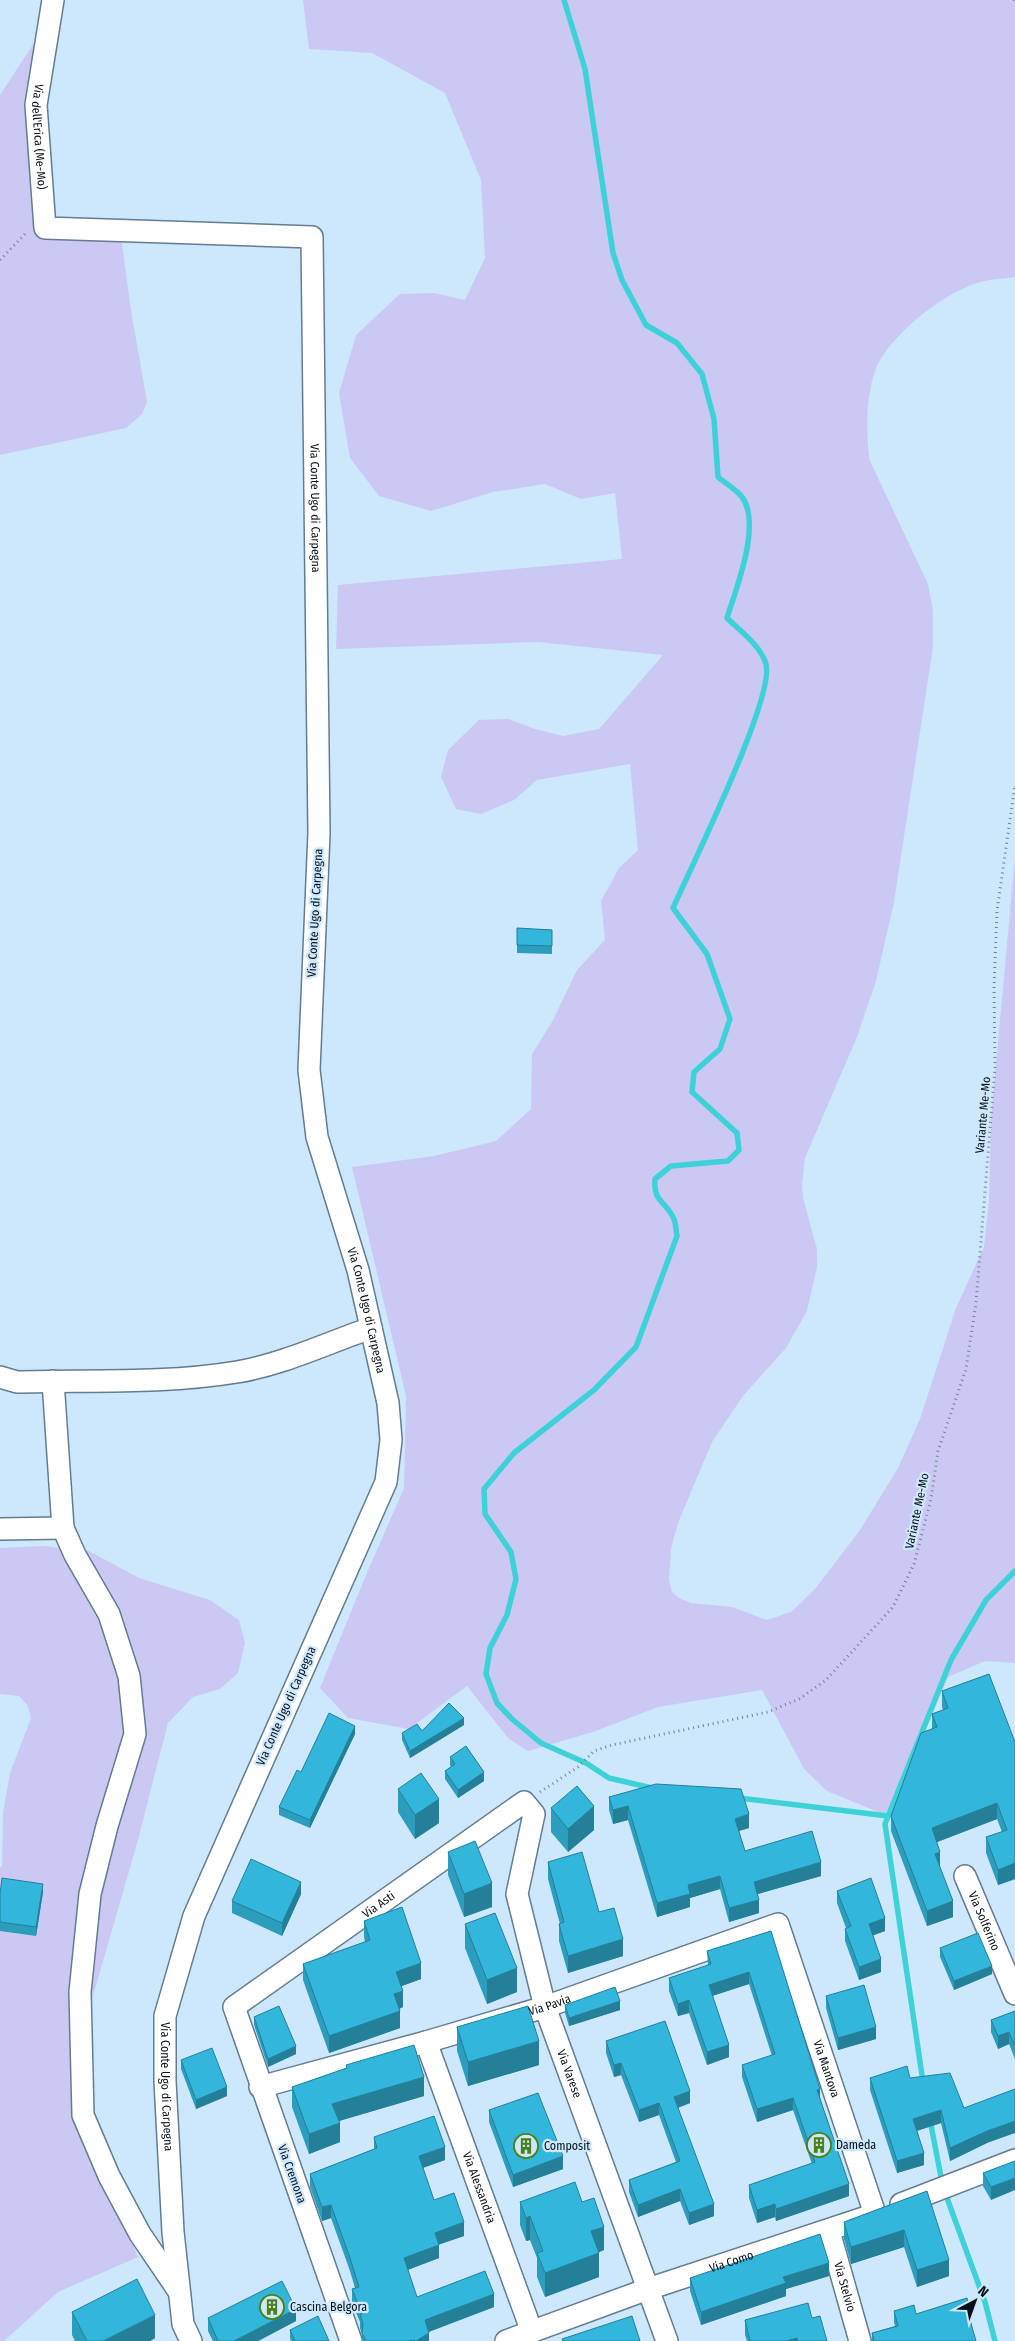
<svg xmlns="http://www.w3.org/2000/svg" width="1015" height="2341" font-family="'Fira Sans Condensed',sans-serif">
<style>
.green{fill:#cbc9f4}
.lines{fill:none;stroke-linecap:round;stroke-linejoin:round}
.stream{stroke:#3ed2d8;stroke-width:5.5}
.minor-casing{stroke:#647c8f;stroke-width:24}
.path{stroke:#738595;stroke-width:3;stroke-dasharray:1 4;stroke-linecap:butt}
.minor{stroke:#fff;stroke-width:21}
.wall{fill:#2c9dbc}
.shaded-wall{fill:#247f99}
.building{fill:#33b6db;stroke:#247f99}
.labels{text-anchor:middle;dominant-baseline:central;stroke-width:4.5;stroke-linejoin:round;paint-order:stroke}
.street-label{font-size:12px;fill:#071017;stroke:#cde7fd}
.poi-label{font-size:12px;fill:#071017;stroke:#cde7fd;text-anchor:start}
</style>
<rect width="100%" height="100%" fill="#cde7fd"/>
<!-- green -->
<path class="green" d="M303,0H1015V277C1003,279 989,279 977,283C943,294 899,329 880,360C866,384 865,434 870,461L928,584L933,611V647L894,902L876,981L857,1037L805,1158L802,1184L803,1198L817,1249V1267L807,1311L786,1348L743,1396L712,1442L678,1523L671,1549L669,1580L672,1592L679,1598L691,1603L732,1607L767,1620L791,1612L815,1589L860,1530L898,1468L920,1419L956,1308L984,1247L989,1200L991,1118L1015,857V1663L985,1661L948,1677L888,1816L827,1791L804,1769L762,1690L658,1707L593,1732L528,1751L508,1738L467,1686L409,1729L348,1718L320,1688L363,1582L404,1488L406,1396L352,1167L434,1156L496,1141L531,1109L532,1054L552,1022L577,970L605,940L601,901L619,868L638,850L630,764L537,780L514,800L481,814L456,809L441,777L448,750L479,720L508,719L535,729L563,736L599,729L663,655L538,642L336,649L338,585L622,559L615,493L581,499L545,484L493,492L431,511L379,496L350,458L339,393L356,335L400,294L434,293L465,300L485,258L481,180L445,93L372,53L309,49Z
M49,20L36,105L45,227L120,230L131,310L147,402L142,414L126,428L0,455V95Z
M43,1546L89,1551L139,1578L210,1600L239,1620L245,1643L238,1673L220,1689L193,1697L168,1723L138,1840L91,2003L73,2007L75,2111L138,2257L58,2292L4,2341H0V1867H2L3,1813L10,1773L31,1718L28,1706L19,1696L0,1694V1548Z"/>
<g class="lines">
<!-- stream -->
<path class="stream" d="M564,0L585,69L613,253L622,280L646,325L677,343L702,374L714,419L718,477C725,483 736,489 742,497C762,524 736,589 727,618C740,631 761,646 766,664C775,698 691,867 673,908L707,954L730,1019L720,1049L694,1072L692,1092L737,1133L739,1150L728,1161L671,1166L655,1179C653,1201 664,1200 673,1217C676,1222 676,1231 677,1236L636,1347L594,1390L514,1453L484,1489L485,1514L511,1552L516,1579L507,1615L490,1648L486,1674L497,1703L512,1719L541,1743L586,1763L609,1778L652,1788
M739,1798L888,1816
M923,2082L885,1824L951,1660L986,1600L1015,1571
M930,2120L943,2187L985,2302L995,2341"/>
<defs>
<g id="minor">
<path id="s1" d="M53,0L36,105L45,228L312,237L319,833L309,1070L317,1137L358,1270L388,1403L391,1440L386,1482L194,1916L165,2016V2081L173,2232L183,2324L191,2341"/>
<path d="M0,1377L17,1382C91,1380 164,1384 237,1372C284,1364 327,1343 371,1328"/>
<path d="M53,1381L63,1528L75,1555L109,1614L129,1676L135,1734L107,1826L90,1894L80,1992L83,2115L109,2176L140,2234L178,2290"/>
<path d="M0,1529L63,1528"/>
<path id="s2" d="M965,1876L1015,1994"/>
<path id="s3" d="M426,2042L532,2332"/>
<path id="s4" d="M260,2087L426,2042L545,2007L778,1924L875,2214"/>
<path d="M901,2204L1015,2160"/>
<path id="s5" d="M829,2231L860,2341"/>
<path id="s6" d="M351,2341L234,2007L524,1802L534,1814L517,1894L545,2007L667,2341"/>
<path id="s7" d="M506,2341L648,2289L870,2216"/>
</g>
</defs>
<!-- minor casing -->
<use href="#minor" class="minor-casing"/>
<!-- path -->
<path class="path" d="M1015,0V1
M0,260L27,232
M540,1792L578,1767L594,1751L612,1745L768,1712L799,1699L826,1680L893,1607L914,1564L931,1499L938,1451L966,1369L976,1303L995,1067L994,987L997,911L1015,785"/>
<!-- minor -->
<use href="#minor" class="minor"/>
</g>
<!-- wall -->
<path class="wall" d="M517,928L552,930V954L517,953Z
M989,1674L1015,1879L998,1885L986,1853V1837L1002,1832L997,1819L937,1842L940,1868L953,1917L927,1926L891,1831V1816L932,1728V1714L943,1710L942,1707V1691Z
M464,1725L410,1758L402,1740V1733L422,1731Z
M355,1734L310,1828L279,1815V1807L301,1772Z
M450,1757L484,1781L458,1798L445,1779V1771L451,1767L450,1765Z
M398,1789L439,1823L415,1839L398,1812Z
M609,1797L749,1828L739,1831L745,1851L821,1876L758,1894L759,1913L729,1922L720,1889L690,1898V1907L657,1917L628,1820L613,1824L609,1810Z
M551,1808L594,1830L568,1852L551,1832Z
M448,1852L492,1907L464,1917L448,1875Z
M548,1862L599,1912L623,1956L568,1973L559,1941V1924H560L548,1879Z
M837,1891L885,1931L873,1935L881,1972L859,1980L845,1941V1929L846,1928L837,1903Z
M43,1892L36,1936L0,1931V1894Z
M301,1894L282,1936L232,1913V1901Z
M364,1921L421,1979L402,1986L403,2007L399,2009L400,2028L329,2053L303,1980V1964L365,1942L364,1937Z
M465,1924L517,1992L487,2004L465,1948Z
M771,1931L849,2196L776,2221L775,2217L757,2223L749,2198V2185L812,2164L793,2110L757,2122L742,2077V2065L772,2056L749,1984L712,1996L729,2057L707,2065L689,2013L678,2016L669,1991V1978L708,1966L707,1951Z
M940,1948L992,1974L954,1990L940,1957Z
M826,1996L876,2039L838,2050L826,2008Z
M565,2005L620,2010L569,2026L565,2013Z
M1015,2011V2059L1009,2044L998,2049L991,2032V2020Z
M254,2017L296,2054L268,2067L254,2025Z
M457,2027L539,2065L468,2086L457,2051Z
M606,2041L690,2103L678,2108L714,2216L689,2225L680,2201L638,2217L629,2192V2180L676,2162L659,2115L639,2122L621,2075L614,2077L606,2053Z
M181,2060L227,2096L196,2109L181,2069Z
M346,2065L424,2096L339,2121L340,2142L309,2154L292,2107V2087L346,2068Z
M870,2078L964,2108L987,2143L950,2161L941,2123L917,2131L924,2165L897,2173L870,2090Z
M489,2110L563,2169L513,2187L489,2122Z
M374,2137L445,2160L423,2168L434,2200L464,2236L439,2244V2258L408,2270L417,2297L494,2307L429,2332V2341H362V2335L360,2328V2322L352,2303V2289L355,2288L350,2271L331,2218L322,2221L310,2187V2174L374,2149Z
M1015,2161L991,2200L983,2186V2173Z
M927,2191L949,2276L917,2287L904,2247L851,2264L844,2239V2222Z
M520,2202H582L604,2250L599,2252V2277L545,2297L537,2277V2258L530,2240L526,2241L520,2225Z
M829,2276L786,2289V2296L701,2325L690,2291V2278Z
M894,2311L916,2314L971,2323L976,2341H872V2333L895,2326L894,2322Z
M72,2312L155,2338L150,2341H75L72,2335Z
M208,2318L296,2321L258,2341H213L208,2331Z
M812,2318L827,2341H747L745,2335V2320Z
M290,2330L329,2341H291L290,2338Z"/>
<!-- shaded-wall -->
<path class="shaded-wall" d="M464,1718V1725L410,1758V1751Z
M355,1726V1734L310,1828V1820Z
M484,1772V1781L458,1798V1790Z
M439,1799V1823L415,1839V1815Z
M997,1803V1819L932,1844V1828Z
M594,1806V1830L568,1852V1829Z
M628,1806V1820L613,1824V1810Z
M749,1814V1828L735,1832V1819Z
M940,1852V1868L935,1854Z
M821,1862V1876L754,1895V1882Z
M1015,1863V1879L998,1885V1870Z
M720,1876V1889L690,1898V1907L657,1917V1903L688,1885Z
M301,1882V1894L282,1936V1923Z
M492,1883V1907L464,1917V1894Z
M43,1884V1892L36,1936V1927Z
M759,1900V1913L729,1922V1908Z
M953,1901V1917L927,1926V1911Z
M885,1918V1931L869,1937V1924Z
M623,1939V1956L568,1973V1956Z
M881,1959V1972L859,1980V1967Z
M421,1963V1979L396,1988V1972Z
M992,1966V1974L954,1990V1981Z
M517,1968V1992L487,2004V1980Z
M749,1972V1984L709,1997V1985Z
M403,1991V2007L394,2011V1994Z
M689,2000V2013L678,2016V2004Z
M620,2001V2010L569,2026V2018Z
M400,2011V2028L329,2053V2036Z
M876,2027V2039L838,2050V2038Z
M1009,2032V2044L998,2049V2036Z
M539,2041V2065L468,2086V2062Z
M729,2045V2057L707,2065V2052Z
M296,2046V2054L268,2067V2059Z
M621,2063V2075L614,2077V2065Z
M424,2077V2096L332,2123V2104Z
M227,2087V2096L196,2109V2100Z
M820,2089V2101L817,2090Z
M690,2091V2103L674,2109V2097Z
M793,2098V2110L757,2122V2109Z
M659,2103V2115L639,2122V2110Z
M941,2110V2123L913,2132V2119Z
M1015,2121V2133L987,2143L950,2161V2148L987,2131Z
M340,2123V2142L309,2154V2134Z
M445,2147V2160L419,2169V2156Z
M924,2153V2165L897,2173V2161Z
M563,2156V2169L513,2187V2175Z
M1015,2178V2190L991,2200V2187Z
M849,2184V2196L776,2221V2209Z
M680,2189V2201L638,2217V2205Z
M714,2204V2216L689,2225V2213Z
M775,2204V2217L757,2223V2210Z
M331,2205V2218L322,2221V2207Z
M530,2216V2240L526,2241V2218Z
M464,2222V2236L435,2246V2233Z
M604,2227V2250L591,2255V2231Z
M904,2230V2247L851,2264V2247Z
M439,2245V2258L404,2271V2258Z
M599,2253V2277L545,2297V2273Z
M949,2260V2276L917,2287V2270Z
M829,2263V2276L786,2289V2296L701,2325V2312L783,2277Z
M494,2294V2307L425,2333V2320Z
M296,2309V2321L258,2341H234Z
M971,2312V2323L968,2313Z
M155,2315V2338L150,2341H103Z
M429,2333V2341H416Z
M797,2338V2341H786Z"/>
<!-- building -->
<path class="building" d="M517,928L552,930V946L517,945Z
M989,1674L1015,1742V1863L998,1870L986,1837L1007,1830L997,1803L932,1828L940,1852L935,1854L953,1901L927,1911L891,1816L921,1733L937,1727L932,1714L948,1708L942,1691Z
M449,1703L464,1718L410,1751L402,1733L417,1724L422,1731Z
M329,1713L355,1726L310,1820L279,1807L297,1770L301,1772Z
M466,1746L484,1772L458,1790L445,1771L455,1764L450,1757Z
M421,1773L439,1799L415,1815L398,1789Z
M656,1784L741,1789L749,1814L735,1819L745,1851L812,1831L821,1862L754,1882L759,1900L729,1908L720,1876L688,1885L690,1894L657,1903L628,1806L613,1810L609,1797Z
M577,1786L594,1806L568,1829L551,1808Z
M475,1841L492,1883L464,1894L448,1852Z
M582,1852L599,1912L614,1908L623,1939L568,1956L559,1924L564,1922L548,1862Z
M251,1859L301,1882L282,1923L232,1901Z
M2,1878L43,1884L36,1927L0,1922V1894Z
M871,1878L885,1918L869,1924L881,1959L859,1967L845,1929L851,1926L837,1891Z
M402,1907L421,1963L396,1972L403,1991L394,1994L400,2011L329,2036L303,1964L370,1940L364,1921Z
M495,1913L517,1968L487,1980L465,1924Z
M771,1931L820,2089L817,2090L849,2184L776,2209L775,2204L757,2210L749,2185L815,2162L793,2098L757,2109L742,2065L775,2054L749,1972L709,1985L729,2045L707,2052L689,2000L678,2004L669,1978L711,1964L707,1951Z
M978,1933L992,1966L954,1981L940,1948Z
M864,1985L876,2027L838,2038L826,1996Z
M615,1987L620,2001L569,2018L565,2005Z
M279,2006L296,2046L268,2059L254,2017Z
M528,2006L539,2041L468,2062L457,2027Z
M1015,2011V2046L1009,2032L998,2036L991,2020Z
M665,2021L690,2091L674,2097L714,2204L689,2213L680,2189L638,2205L629,2180L680,2161L659,2103L639,2110L621,2063L614,2065L606,2041Z
M414,2045L424,2077L332,2104L340,2123L309,2134L292,2087L347,2068L346,2065Z
M212,2048L227,2087L196,2100L181,2060Z
M907,2066L910,2078L950,2073L964,2108L1015,2089V2121L987,2131L950,2148L941,2110L913,2119L924,2153L897,2161L870,2078Z
M538,2093L563,2156L513,2175L489,2110Z
M434,2116L445,2147L419,2156L434,2200L454,2193L464,2222L435,2233L439,2245L404,2258L417,2297L485,2271L494,2294L425,2320L429,2333L416,2341H415L414,2340L409,2341H366L362,2333L363,2324L360,2314H362L352,2289L359,2287L350,2258L331,2205L322,2207L310,2174L377,2148L374,2137Z
M1015,2161V2178L991,2187L983,2173Z
M575,2182L582,2202L594,2198L604,2227L591,2231L599,2253L545,2273L537,2253L543,2251L530,2216L526,2218L520,2202Z
M927,2191L949,2260L917,2270L904,2230L851,2247L844,2222Z
M820,2234L829,2263L783,2277L786,2283L701,2312L690,2278Z
M137,2279L155,2315L103,2341H87L72,2312Z
M282,2281L296,2309L234,2341H218L208,2318Z
M967,2298L971,2312L968,2313L976,2341H874L872,2333L898,2326L894,2311L914,2305L916,2314Z
M808,2303L812,2318L820,2316L827,2341H798L797,2338L786,2341H750L745,2320Z
M318,2316L329,2341H295L290,2330Z
M632,2316L640,2341H563L562,2339Z"/>
<!-- icons -->
<defs>
<symbol id="building-ring" viewBox="-11 -11 22 22"><circle r="9.5" fill="#cde7fd" stroke="#4b8118" stroke-width="1.5"/><path d="M-4-6H4V6H1V3H-1V6H-4ZM-2.5-4.3h1.7v1.8h-1.7ZM.8-4.3h1.7v1.8H.8ZM-2.5-1h1.7V.8h-1.7ZM.8-1h1.7V.8H.8Z" fill="#4b8118"/></symbol>
</defs>
<g fill-rule="evenodd">
<use href="#building-ring" x="805" y="2131" width="28" height="28"/>
<use href="#building-ring" x="512" y="2132" width="28" height="28"/>
<use href="#building-ring" x="258" y="2293" width="28" height="28"/>
</g>
<g class="labels">
<!-- street labels -->
<g class="street-label">
<text stroke="none"><textPath href="#s1" startOffset="138">Via dell'Erica (Me-Mo)</textPath></text>
<text stroke="none"><textPath href="#s1" startOffset="768">Via Conte Ugo di Carpegna</textPath></text>
<text transform="translate(315 913) rotate(-87)">Via Conte Ugo di Carpegna</text>
<text transform="translate(983 1115) rotate(-85)">Variante Me-Mo</text>
<text stroke="none"><textPath href="#s1" startOffset="1578">Via Conte Ugo di Carpegna</textPath></text>
<text transform="translate(917 1511) rotate(-78)">Variante Me-Mo</text>
<text transform="translate(286 1706) rotate(-66)">Via Conte Ugo di Carpegna</text>
<text stroke="none"><textPath href="#s6" startOffset="531">Via Asti</textPath></text>
<text stroke="none"><textPath href="#s2" startOffset="49">Via Solferino</textPath></text>
<text stroke="none"><textPath href="#s4" startOffset="301">Via Pavia</textPath></text>
<text stroke="none"><textPath href="#s4" startOffset="696">Via Mantova</textPath></text>
<text stroke="none"><textPath href="#s6" startOffset="994">Via Varese</textPath></text>
<text stroke="none"><textPath href="#s1" startOffset="2402">Via Conte Ugo di Carpegna</textPath></text>
<text transform="translate(292 2174) rotate(70)">Via Cremona</text>
<text stroke="none"><textPath href="#s3" startOffset="155">Via Alessandria</textPath></text>
<text stroke="none"><textPath href="#s7" startOffset="239">Via Como</textPath></text>
<text stroke="none"><textPath href="#s5" startOffset="58">Via Stelvio</textPath></text>
</g>
<!-- poi labels -->
<g class="poi-label">
<text x="836" y="2145">Dameda</text>
<text x="544" y="2146">Composit</text>
<text x="290" y="2307">Cascina Belgora</text>
</g>
</g>
<!-- north arrow -->
<g transform="translate(975 2301) rotate(41)" stroke="#cde7fd" stroke-width="4" paint-order="stroke">
<path d="M0-4L9 19L0 12L-9 19Z" fill="#071017"/>
<text y="-8" font-size="14" font-weight="bold" text-anchor="middle" fill="#071017">N</text>
</g>
</svg>
